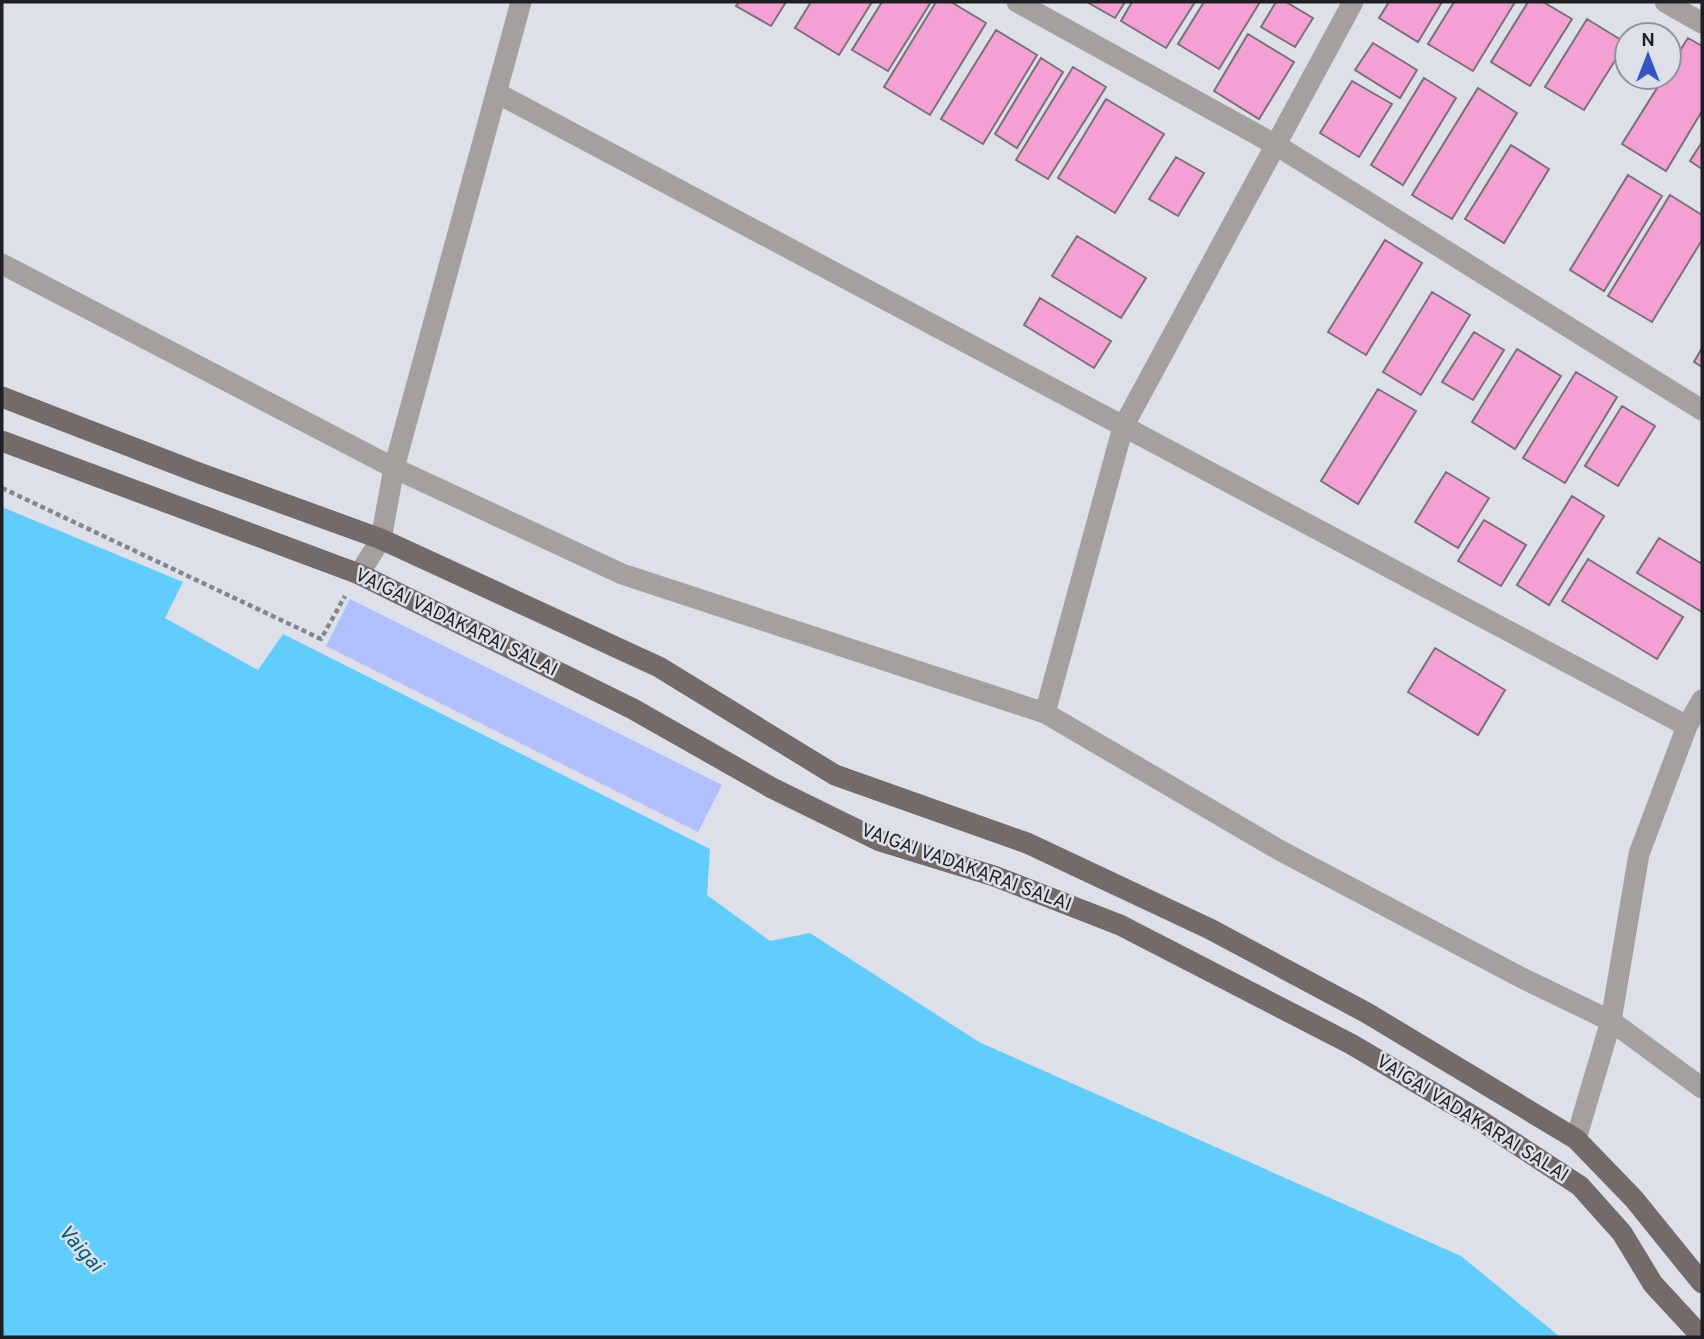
<svg xmlns="http://www.w3.org/2000/svg" width="1704" height="1339" font-family="Overpass,sans-serif">
<style>
.green{fill:#b0c0fc}
.water{fill:#61cdfc}
.building{fill:#f5a0d4;stroke:#797176;stroke-width:2}
.lines{fill:none;stroke-linecap:round;stroke-linejoin:round}
.path{stroke:#84868d;stroke-width:4.5;stroke-dasharray:5 3.5;stroke-linecap:butt}
.minor{stroke:#a4a09e;stroke-width:21}
.major{stroke:#726b67;stroke-width:21}
.labels{text-anchor:middle;dominant-baseline:central;stroke-width:5;stroke-linejoin:round;paint-order:stroke}
.street-label{font-size:19px;fill:#1e1f23;stroke:#dde0e9}
.water-label{font-size:21px;font-style:italic;fill:#005e7e;stroke:#dde0e9}
</style>
<rect width="100%" height="100%" fill="#dde0e9"/>
<!-- green -->
<path class="green" d="M350,599L722,785L698,832L326,646Z"/>
<!-- water -->
<path class="water" d="M2,507L183,582L165,618L258,670L283,634L710,849L707,895L770,941L810,933L979,1042L1461,1256L1560,1337H2Z"/>
<!-- building -->
<path class="building" d="M739,2H786L771,26L736,6Z
M811,2H872L839,55L795,28Z
M882,2H931L888,71L852,50Z
M936,2H951L986,23L930,115L884,87Z
M1087,2H1125L1115,18Z
M1132,2H1195L1166,48L1121,21Z
M1204,2H1260L1219,69L1178,44Z
M1276,2H1286L1313,18L1295,47L1261,27Z
M1389,2H1442L1418,42L1379,18Z
M1454,2H1515L1473,71L1428,44Z
M1528,2H1543L1572,19L1530,86L1491,62Z
M1587,19L1626,43L1584,110L1545,87Z
M996,30L1037,55L983,144L941,119Z
M1248,34L1294,62L1259,119L1214,91Z
M1688,38L1702,46V111L1666,171L1622,144L1664,77H1669V68Z
M1373,43L1417,70L1400,98L1355,70Z
M1041,58L1063,72L1017,148L995,134Z
M1073,67L1106,87L1048,179L1016,160Z
M1424,78L1456,98L1403,185L1371,165Z
M1352,81L1392,104L1359,157L1320,133Z
M1478,88L1517,113L1452,219L1412,195Z
M1106,99L1164,134L1115,213L1058,178Z
M1702,142V169L1690,161Z
M1511,145L1549,169L1504,243L1465,219Z
M1176,157L1204,173L1178,216L1149,199Z
M1628,175L1662,196L1604,291L1570,270Z
M1670,195L1702,215V240L1652,322L1608,296Z
M1077,236L1146,278L1121,318L1052,276Z
M1385,240L1422,263L1366,355L1328,332Z
M1432,292L1470,315L1421,395L1383,372Z
M1040,298L1111,341L1094,368L1024,325Z
M1474,332L1504,350L1473,400L1442,382Z
M1702,348V367L1694,362Z
M1517,349L1561,376L1515,449L1472,422Z
M1576,372L1617,397L1565,483L1523,458Z
M1378,389L1416,411L1358,504L1321,481Z
M1622,406L1655,426L1618,486L1585,466Z
M1446,472L1489,498L1458,548L1415,522Z
M1572,496L1604,516L1549,605L1517,585Z
M1484,520L1526,545L1501,586L1458,561Z
M1659,538L1702,564V612L1637,573Z
M1588,559L1683,617L1657,659L1562,601Z
M1435,648L1505,690L1478,735L1408,692Z"/>
<g class="lines">
<!-- path -->
<path class="path" d="M2,488L321,639L345,596"/>
<!-- minor -->
<path class="minor" d="M1017,2L1276,145L1702,410
M1665,2L1702,23
M497,93L1687,726
M2,264L394,468L622,574L1045,713L1281,851L1522,978L1611,1021L1702,1088
M359,574L381,539L394,468L521,2
M1045,713L1123,427L1353,2
M1576,1139L1611,1021L1639,854L1687,726L1702,700"/>
<!-- major -->
<path class="major" d="M2,397L199,473L381,539L659,667L835,775L1027,843L1210,929L1367,1013L1576,1139L1634,1199L1702,1283
M2,441L359,574L633,709L772,788L880,841L994,876L1120,925L1351,1044L1478,1119L1580,1186L1622,1233L1653,1284L1702,1337"/>
</g>
<g class="labels">
<!-- street labels -->
<g class="street-label">
<text transform="translate(456 623) rotate(26)">VAIGAI VADAKARAI SALAI</text>
<text transform="translate(966 868) rotate(20)">VAIGAI VADAKARAI SALAI</text>
<text transform="translate(1472 1119) rotate(32)">VAIGAI VADAKARAI SALAI</text>
</g>
<!-- water labels -->
<g class="water-label">
<text transform="translate(80 1249) rotate(48)">Vaigai</text>
</g>
</g>
<!-- border -->
<rect width="1704" height="1339" fill="none" stroke="#1e1f23" stroke-width="7"/>
<!-- north arrow -->
<g transform="translate(1648 56)"><circle r="33" fill="#dde0e9" stroke="#91939a" stroke-width="2"/>
<path d="M0-5L12 26L0 18L-12 26Z" fill="#3754c6"/>
<text y="-10" font-size="19" font-weight="bold" text-anchor="middle" fill="#1e1f23">N</text>
</g>
</svg>
